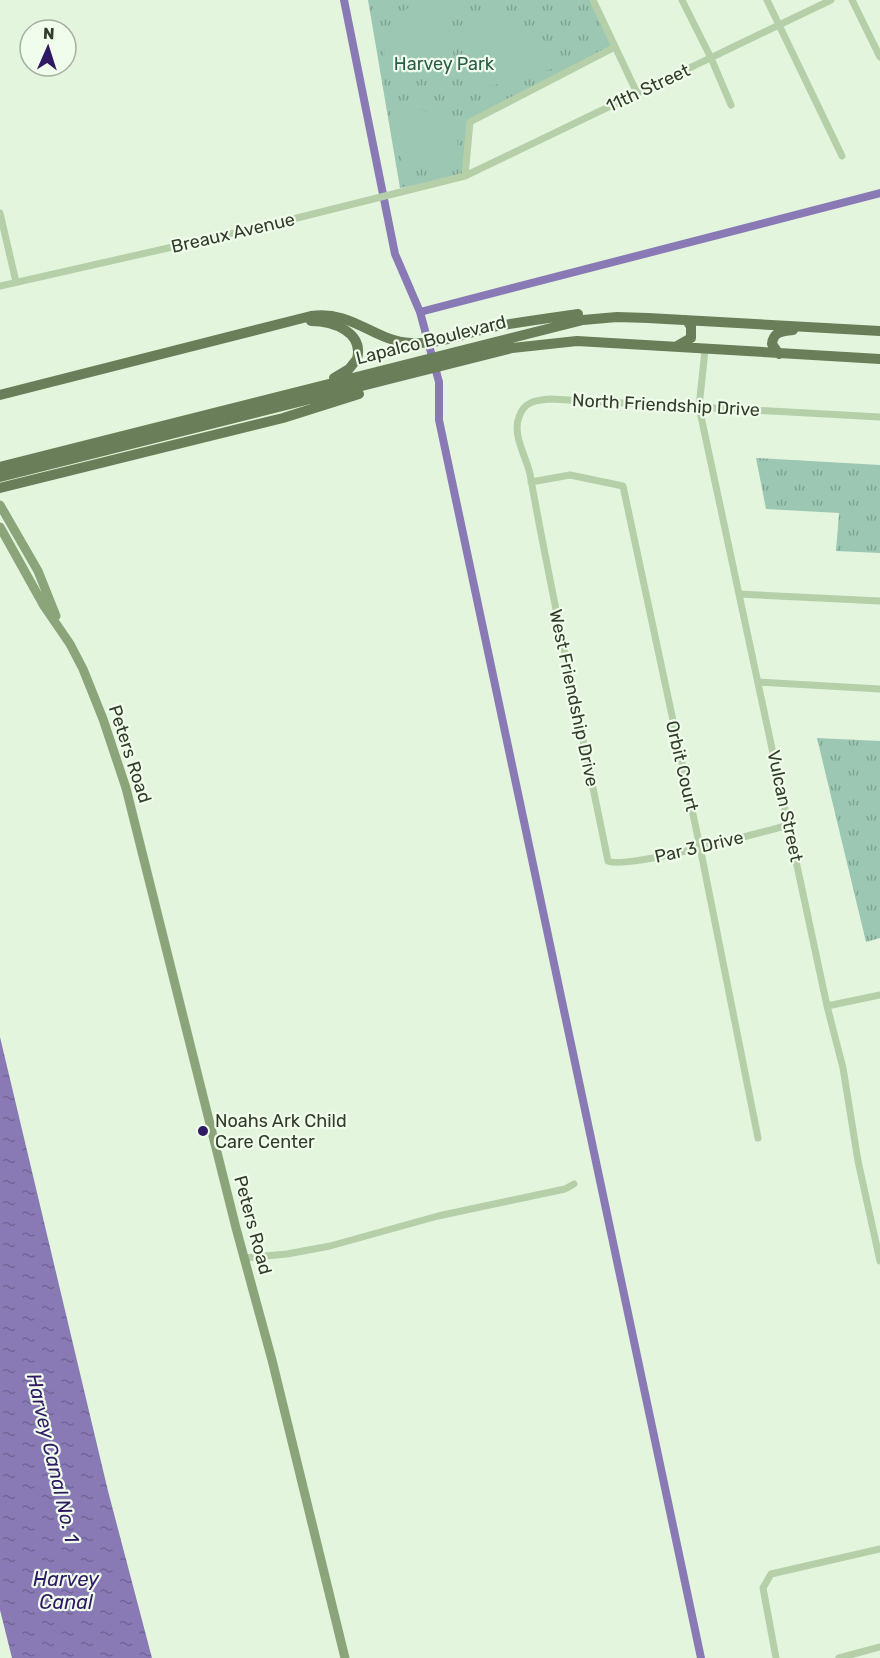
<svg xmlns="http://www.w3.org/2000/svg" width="880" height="1658" font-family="Rubik,sans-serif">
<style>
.grass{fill:url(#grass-tufts)}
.pitch{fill:#9cc7b3}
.water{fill:url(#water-ripples)}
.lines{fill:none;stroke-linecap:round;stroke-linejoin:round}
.canal{stroke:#897ab6;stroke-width:8}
.minor{stroke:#b5cfa8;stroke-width:7}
.secondary{stroke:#8ba479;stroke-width:9}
.primary{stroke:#6a7f59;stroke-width:10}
.poi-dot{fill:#2e1962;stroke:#f0fcec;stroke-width:2}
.labels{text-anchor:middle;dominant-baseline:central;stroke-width:4.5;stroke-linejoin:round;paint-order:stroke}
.park-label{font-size:18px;fill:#2a5d47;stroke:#f0fcec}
.street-label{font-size:18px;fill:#323c29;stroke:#f0fcec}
.poi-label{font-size:18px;fill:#323c29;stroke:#f0fcec;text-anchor:start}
.water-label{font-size:20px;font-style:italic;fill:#2e1962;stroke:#f0fcec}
</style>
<defs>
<pattern id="grass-tufts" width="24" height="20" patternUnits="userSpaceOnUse" patternTransform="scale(1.5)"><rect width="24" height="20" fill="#9cc7b3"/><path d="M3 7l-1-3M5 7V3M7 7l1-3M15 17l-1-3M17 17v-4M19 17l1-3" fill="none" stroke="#80a392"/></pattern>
<pattern id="water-ripples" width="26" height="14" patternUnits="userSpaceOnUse" patternTransform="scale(1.5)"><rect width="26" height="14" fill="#897ab6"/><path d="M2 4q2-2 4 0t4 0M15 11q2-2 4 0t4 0" fill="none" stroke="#716594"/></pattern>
</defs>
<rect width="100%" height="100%" fill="#e4f5de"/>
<!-- grass -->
<path class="grass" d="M368,0H593L615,47L470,122L465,176L400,188Z
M756,458L880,465V553L836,551L839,513L766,509Z
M817,738L880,741V938L866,942Z"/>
<!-- pitch -->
<path class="pitch" d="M418,0H444L454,57L450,62L386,76C381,40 388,22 418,0Z
M483,17C523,17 539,33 555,68L491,86L483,83L466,21Z
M412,107C427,111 450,119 456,136C459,142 457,153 458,160L410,170L403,166L390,110Z"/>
<!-- water -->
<path class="water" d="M0,1037L108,1491L152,1658H12L0,1610Z"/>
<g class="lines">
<!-- canal -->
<path class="canal" d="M344,0L395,254L420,312L439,382V420L701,1658
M420,312L880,193"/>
<!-- minor -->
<path class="minor" d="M593,0L637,93
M682,0L711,58L731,105
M767,0L842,156
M852,0L880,57
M465,176L470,122L615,47
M0,213L16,282
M0,286L261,227L465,176L831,0
M705,350L699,407L827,1006L843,1068L858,1161L880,1261
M531,482L570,475L623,486L700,847L758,1138
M739,594L880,601
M758,682L880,689
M789,825C762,832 625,870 608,861C582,732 553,604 530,474C526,456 512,435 519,417C524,401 537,400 551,399L880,417
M827,1006L880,995
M244,1258L287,1254L330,1246L438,1216L565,1189L574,1184
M776,1658L763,1588L771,1574L880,1549
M839,1658L880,1647"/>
<!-- secondary -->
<path class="secondary" d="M0,505L38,571L56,616
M0,527L44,606L70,644L83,669L103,719L126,788L236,1228L272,1360L345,1658"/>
<!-- primary -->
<path class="primary" d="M311,321C333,321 364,332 357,359L349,369L334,378
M677,346L691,338V326L686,320
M779,354L772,344C773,332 782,331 793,330
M0,395L311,316C353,310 373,341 411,343C439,345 465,333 492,327C520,322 550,318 578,314
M0,467L583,320L617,317L648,318L880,331
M0,477L512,348L577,341L880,359
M0,488L283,418L359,394"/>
</g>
<!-- markers -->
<circle class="poi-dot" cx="203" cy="1131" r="6"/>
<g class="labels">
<!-- park labels -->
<g class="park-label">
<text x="444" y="64">Harvey Park</text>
</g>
<!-- street labels -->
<g class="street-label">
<text transform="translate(648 88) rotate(-25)">11th Street</text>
<text transform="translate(233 233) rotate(-13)">Breaux Avenue</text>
<text transform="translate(431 340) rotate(-14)">Lapalco Boulevard</text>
<text transform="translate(666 405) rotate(3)">North Friendship Drive</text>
<text transform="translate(574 698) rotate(78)">West Friendship Drive</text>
<text transform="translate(130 754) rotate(72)">Peters Road</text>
<text transform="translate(682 766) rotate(77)">Orbit Court</text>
<text transform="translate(785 806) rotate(78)">Vulcan Street</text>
<text transform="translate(699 847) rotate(-13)">Par 3 Drive</text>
<text transform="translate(253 1225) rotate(75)">Peters Road</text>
</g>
<!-- poi labels -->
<g class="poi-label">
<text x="215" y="1121">Noahs Ark Child<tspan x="215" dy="21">Care Center</tspan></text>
</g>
<!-- water labels -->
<g class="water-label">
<text transform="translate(53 1458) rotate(77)">Harvey Canal No. 1</text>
<text x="66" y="1579">Harvey<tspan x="66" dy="23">Canal</tspan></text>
</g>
</g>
<!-- north arrow -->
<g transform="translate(48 48) rotate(3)"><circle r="28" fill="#f0fcec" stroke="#a4af9e" stroke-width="1.5"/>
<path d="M0-4.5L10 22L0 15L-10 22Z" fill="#2e1962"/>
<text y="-9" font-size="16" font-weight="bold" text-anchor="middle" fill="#323c29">N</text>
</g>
</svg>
